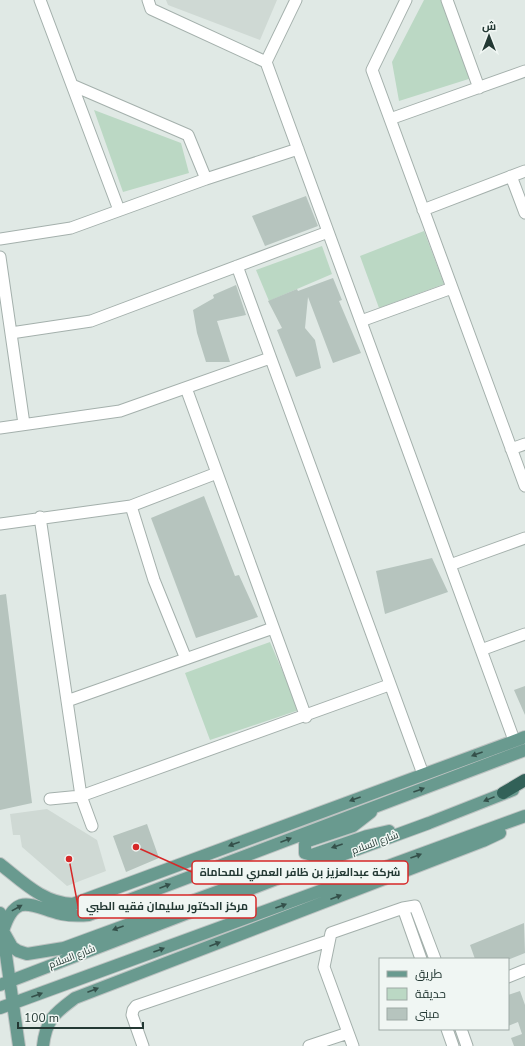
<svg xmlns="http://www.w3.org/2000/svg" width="525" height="1046" font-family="'Nunito Sans',Cairo,sans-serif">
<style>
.built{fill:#cfd9d4}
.green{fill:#bbd8c4}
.building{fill:#b6c4be}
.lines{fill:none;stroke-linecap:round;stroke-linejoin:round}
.minor-casing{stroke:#a4b0ac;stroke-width:13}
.major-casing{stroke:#bdc3c2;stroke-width:14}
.highway-casing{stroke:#bdc3c2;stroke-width:14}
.minor{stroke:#fff;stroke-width:11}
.major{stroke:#699a8f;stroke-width:12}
.highway{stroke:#326158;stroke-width:12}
.oneway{fill:#34504a}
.labels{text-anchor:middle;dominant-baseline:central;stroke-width:3;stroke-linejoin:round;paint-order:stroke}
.street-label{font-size:10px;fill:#233833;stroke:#f0f6f3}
.leader{fill:none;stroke:#d62828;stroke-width:1.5}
.callout-dot{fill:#d62828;stroke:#f0f6f3;stroke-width:1.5}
.callout{fill:#f0f6f3;stroke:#d62828;stroke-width:1.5}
.callout-label{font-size:11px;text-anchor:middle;font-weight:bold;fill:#233833}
</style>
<rect width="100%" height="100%" fill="#e0e9e5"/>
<!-- built -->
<path class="built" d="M166,0H277L260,40L168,5Z
M47,809L97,840L106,871L67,886L22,847L20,835H13L10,814Z"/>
<!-- green -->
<path class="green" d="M424,0H441L475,77L399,101L392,62Z
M94,110L181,143L189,173L123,192Z
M424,231L444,284L379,308L360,256Z
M322,246L332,274L269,301L256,270Z
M270,642L299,710L210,740L185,673Z"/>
<!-- building -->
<path class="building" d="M306,196L318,226L265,246L252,216Z
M333,278L342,300L339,301L361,353L333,363L308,297L305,328L315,340L321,368L296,377L277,330L282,328L268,301L297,289L298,291Z
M236,285L246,315L217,321L230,362H206L197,333L193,310L214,298L213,295Z
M204,496L235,576L239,575L258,617L196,638L151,518Z
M432,558L448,592L385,614L376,571Z
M6,594L32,803L0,810V595Z
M525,686V715L514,690Z
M147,824L159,858L126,872L113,836Z
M524,923L525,953L510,959H475L470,945Z
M520,991L525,1005V1046H514L511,1038L522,1034L518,1022L508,1026V995Z"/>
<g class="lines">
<defs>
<path id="minor" d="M40,0L119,210
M148,0L151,9L266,62L296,0
M406,0L372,70L525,486
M447,0L479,88
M266,62L514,740
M72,85L188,135L206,179
M390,119L525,71
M511,176L525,213
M423,210L525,171
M0,239L71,228L206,179L298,149
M0,257L24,424
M237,266L423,774
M361,321L452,288
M11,333L91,321L328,232
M186,388L306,717
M0,428L120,411L270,358
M511,449L525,444
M131,506L154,580L186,659
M40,517L81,796L92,826
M0,524L131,506L217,473
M450,565L525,538
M481,650L525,634
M67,701L273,628
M50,799L81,796L389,685
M421,959L403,908L415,906L435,959
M508,977L525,970
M447,1029L453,1046
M461,1029L467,1046
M143,1046L132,1015L133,1010L136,1006L328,941
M309,1046L348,1033
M353,1046L324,967L331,933L403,908"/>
<path id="major" d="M371,812L353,826L308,841L305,844V853L312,855L367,836L389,831
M0,864C23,882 43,903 73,904L525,737
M287,875H263L64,948L27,954L18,951L12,947L3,931C16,890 32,907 61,914C71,916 79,916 89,915L525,750
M0,913L19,1046
M0,985L287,875L429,823L513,790
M0,1008L525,816
M43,1046C46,1019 55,1013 75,998L483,841L500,833"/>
<path id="highway" d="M503,793L525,780"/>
</defs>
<!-- minor casing -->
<use href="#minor" class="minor-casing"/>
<!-- major casing -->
<use href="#major" class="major-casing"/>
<!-- highway casing -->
<use href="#highway" class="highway-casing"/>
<!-- minor -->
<use href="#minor" class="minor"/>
<!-- major -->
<use href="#major" class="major"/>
<!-- highway -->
<use href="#highway" class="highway"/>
</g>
<!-- one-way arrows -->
<defs><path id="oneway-solid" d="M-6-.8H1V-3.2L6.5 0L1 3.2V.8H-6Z"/></defs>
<g class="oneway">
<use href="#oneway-solid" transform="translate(477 754) rotate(160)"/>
<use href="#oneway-solid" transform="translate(419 790) rotate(-20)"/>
<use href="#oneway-solid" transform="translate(355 799) rotate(160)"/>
<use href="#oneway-solid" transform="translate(489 799) rotate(158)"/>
<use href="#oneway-solid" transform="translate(286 840) rotate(-21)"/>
<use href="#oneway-solid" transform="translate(234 844) rotate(160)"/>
<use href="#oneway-solid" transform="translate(337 846) rotate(161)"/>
<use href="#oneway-solid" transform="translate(416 856) rotate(-20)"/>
<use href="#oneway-solid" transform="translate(165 886) rotate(-21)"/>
<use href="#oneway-solid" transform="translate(336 897) rotate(-21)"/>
<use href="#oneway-solid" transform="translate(281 906) rotate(-20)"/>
<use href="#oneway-solid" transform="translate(17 908) rotate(-29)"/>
<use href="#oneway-solid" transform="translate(118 928) rotate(160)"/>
<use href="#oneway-solid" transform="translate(215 944) rotate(-21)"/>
<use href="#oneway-solid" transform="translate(159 950) rotate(-20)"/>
<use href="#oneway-solid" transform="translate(93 990) rotate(-21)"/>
<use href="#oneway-solid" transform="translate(37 995) rotate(-20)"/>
</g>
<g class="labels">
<!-- street labels -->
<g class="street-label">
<text transform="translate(375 843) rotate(-20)">شارع السلام</text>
<text transform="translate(72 957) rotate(-21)">شارع السلام</text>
</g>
</g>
<!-- callouts -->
<path class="leader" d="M136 847L192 872M69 859L78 906"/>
<g class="callout-dot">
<circle cx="136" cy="847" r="4"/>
<circle cx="69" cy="859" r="4"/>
</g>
<g class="callout">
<rect x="192" y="861" width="216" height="23" rx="4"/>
<rect x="78" y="895" width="178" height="23" rx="4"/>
</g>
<g class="callout-label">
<text x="300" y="876">شركة عبدالعزيز بن ظافر العمري للمحاماة</text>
<text x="167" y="910">مركز الدكتور سليمان فقيه الطبي</text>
</g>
<!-- legend -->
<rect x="379" y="958" width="130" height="72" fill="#f0f6f3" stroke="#9eaaa6"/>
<rect x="387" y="971" width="20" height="6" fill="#699a8f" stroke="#9eaaa6"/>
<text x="415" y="978" font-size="12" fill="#233833">طريق</text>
<rect x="387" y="988" width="20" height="12" fill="#bbd8c4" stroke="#9eaaa6"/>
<text x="415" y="998" font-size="12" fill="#233833">حديقة</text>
<rect x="387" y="1008" width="20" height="12" fill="#b6c4be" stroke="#9eaaa6"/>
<text x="415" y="1018" font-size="12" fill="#233833">مبنى</text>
<!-- north arrow -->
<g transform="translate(489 36)" stroke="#f0f6f3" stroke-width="3" paint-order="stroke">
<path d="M0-3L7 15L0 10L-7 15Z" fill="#233833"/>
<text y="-6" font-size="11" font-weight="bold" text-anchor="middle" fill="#233833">ش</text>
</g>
<!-- scale -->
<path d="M18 1022v6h125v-6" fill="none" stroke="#233833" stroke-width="2"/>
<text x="24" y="1022" font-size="12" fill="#233833" stroke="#f0f6f3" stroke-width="3" paint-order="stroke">100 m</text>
</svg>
